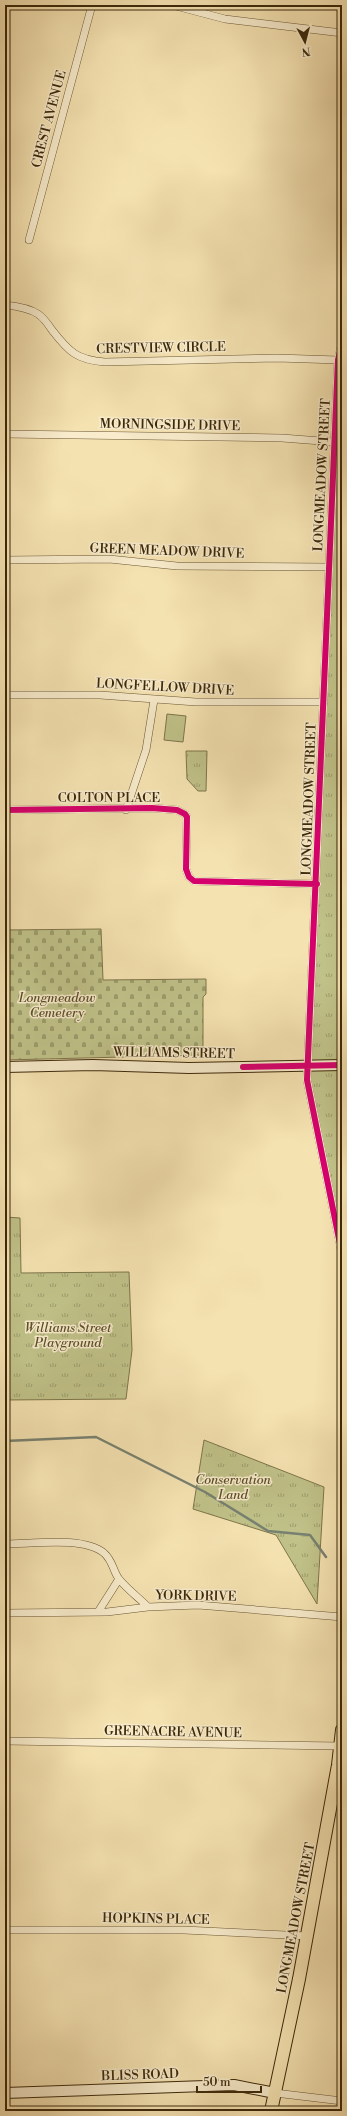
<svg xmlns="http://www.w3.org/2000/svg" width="347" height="2116" font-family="'Libre Bodoni',serif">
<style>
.grass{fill:#c0c289;stroke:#7e754a}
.cemetery{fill:url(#cemetery-stones);stroke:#7e754a}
.park{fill:url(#park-tufts);stroke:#7e754a}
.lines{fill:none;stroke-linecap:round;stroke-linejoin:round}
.stream{stroke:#788171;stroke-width:2.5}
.street-casing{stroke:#6a5634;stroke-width:8}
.secondary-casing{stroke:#3b280a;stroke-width:12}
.primary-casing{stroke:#3b280a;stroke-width:14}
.street{stroke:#f8eccc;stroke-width:7}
.secondary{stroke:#f8eccc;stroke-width:10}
.primary{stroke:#f5e2b1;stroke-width:12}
.cycleway-casing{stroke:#f8eccc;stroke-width:8}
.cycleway{stroke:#d6006c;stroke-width:6}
.labels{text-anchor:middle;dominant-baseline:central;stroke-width:3;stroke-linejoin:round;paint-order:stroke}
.street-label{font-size:13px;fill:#3b280a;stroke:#f8eccc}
.park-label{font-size:13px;font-style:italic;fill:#5c4e2a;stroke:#f8eccc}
</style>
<defs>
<pattern id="cemetery-stones" width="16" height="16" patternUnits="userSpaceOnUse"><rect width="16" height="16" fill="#c0c289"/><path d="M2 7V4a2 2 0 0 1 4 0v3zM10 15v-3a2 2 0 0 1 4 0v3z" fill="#9d9e6e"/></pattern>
<pattern id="park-tufts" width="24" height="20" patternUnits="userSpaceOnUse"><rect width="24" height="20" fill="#c0c289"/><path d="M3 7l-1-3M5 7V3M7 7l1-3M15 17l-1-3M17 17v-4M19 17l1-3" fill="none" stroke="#9d9e6e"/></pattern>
</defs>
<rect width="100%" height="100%" fill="#f5e2b1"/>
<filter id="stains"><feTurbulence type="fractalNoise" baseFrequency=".005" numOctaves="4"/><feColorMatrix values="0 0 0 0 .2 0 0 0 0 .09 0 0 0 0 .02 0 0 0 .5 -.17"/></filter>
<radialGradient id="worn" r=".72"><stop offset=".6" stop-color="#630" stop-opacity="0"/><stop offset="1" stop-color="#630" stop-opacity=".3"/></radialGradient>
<!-- grass -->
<path class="grass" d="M167,714L186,716L183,742L164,740Z"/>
<!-- cemetery -->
<path class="cemetery" d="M101,929L103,980L206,979V994L203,997V1055L5,1060V930Z"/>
<!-- park -->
<path class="park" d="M342,343V1254L307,1080Z
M186,751H207L206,791H198L187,779Z
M5,1217L20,1218L21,1273L129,1272L132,1350L126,1399L5,1400Z
M204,1440L324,1487L317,1604L276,1535L193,1509Z"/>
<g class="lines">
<!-- stream -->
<path class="stream" d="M5,1441L96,1437L205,1492L268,1531L310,1535L326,1557"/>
<defs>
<path id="street" d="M172,5L225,19L342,33
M29,240L92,5
M5,305C15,306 29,308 38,314C44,318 48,324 52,330C69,352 77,360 105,362L277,358L338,360
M342,343L338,360L307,1080L342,1254
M5,434L282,438L334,442
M5,560L109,559L177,566L329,567
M5,695H100L196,702H324
M5,810L152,808L177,810L185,814L187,817L186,869L189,877L194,881L317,884
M126,810L146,750L154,700
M5,1544C32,1544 83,1536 104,1553C113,1561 113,1571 119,1579C127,1589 139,1598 148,1607L198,1605L342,1617
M98,1612L119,1579
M5,1613L107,1612L148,1607
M5,1741L340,1746
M5,1930H184L307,1936
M275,2093L342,2101"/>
<path id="secondary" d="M5,1067L93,1065L189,1068L342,1065
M5,2093L234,2085L275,2093"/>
<path id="primary" d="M271,2111L299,1979L338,1765L342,1730"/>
</defs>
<!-- street casing -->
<use href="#street" class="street-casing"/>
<!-- secondary casing -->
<use href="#secondary" class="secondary-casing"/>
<!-- primary casing -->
<use href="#primary" class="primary-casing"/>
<!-- street -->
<use href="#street" class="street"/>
<!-- secondary -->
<use href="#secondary" class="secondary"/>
<!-- primary -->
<use href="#primary" class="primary"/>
<defs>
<path id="cycleway" d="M342,343L338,360L307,1080L342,1254
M5,810L152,808L177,810L185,814L187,817L186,869L189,877L194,881L317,884
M243,1067L342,1065"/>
</defs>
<!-- cycleway casing -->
<use href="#cycleway" class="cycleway-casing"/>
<!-- cycleway -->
<use href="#cycleway" class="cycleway"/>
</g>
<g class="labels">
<!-- street labels -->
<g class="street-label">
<text transform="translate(49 119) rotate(-75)">CREST AVENUE</text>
<text transform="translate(161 348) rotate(-1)">CRESTVIEW CIRCLE</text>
<text transform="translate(170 425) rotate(1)">MORNINGSIDE DRIVE</text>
<text transform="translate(322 475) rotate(-87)">LONGMEADOW STREET</text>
<text transform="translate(167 551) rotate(2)">GREEN MEADOW DRIVE</text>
<text transform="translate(165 687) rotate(3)">LONGFELLOW DRIVE</text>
<text x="109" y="798">COLTON PLACE</text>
<text transform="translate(309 799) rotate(-88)">LONGMEADOW STREET</text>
<text transform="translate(174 1053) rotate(1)">WILLIAMS STREET</text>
<text transform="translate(196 1596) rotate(1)">YORK DRIVE</text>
<text transform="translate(173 1732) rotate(1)">GREENACRE AVENUE</text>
<text transform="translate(296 1918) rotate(-79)">LONGMEADOW STREET</text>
<text transform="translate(156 1919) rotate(1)">HOPKINS PLACE</text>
<text transform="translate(140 2075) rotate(-2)">BLISS ROAD</text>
</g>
<!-- park labels -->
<g class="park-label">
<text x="57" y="998">Longmeadow<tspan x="57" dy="15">Cemetery</tspan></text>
<text x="68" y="1328">Williams Street<tspan x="68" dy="15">Playground</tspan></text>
<text x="233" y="1480">Conservation<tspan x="233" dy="15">Land</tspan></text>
</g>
</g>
<!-- margin -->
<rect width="347" height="2116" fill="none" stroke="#f5e2b1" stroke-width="20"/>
<rect x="6" y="6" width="335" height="2104" fill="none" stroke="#3b280a" stroke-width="2"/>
<rect x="10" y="10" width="327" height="2096" fill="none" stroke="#3b280a"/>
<!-- north arrow -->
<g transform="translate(305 42) rotate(173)" stroke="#f8eccc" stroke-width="3" paint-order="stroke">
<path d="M0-3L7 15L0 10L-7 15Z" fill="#3b280a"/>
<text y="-6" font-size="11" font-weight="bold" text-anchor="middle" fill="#3b280a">N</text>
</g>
<!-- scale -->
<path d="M197 2086v6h64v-6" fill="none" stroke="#3b280a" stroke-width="2"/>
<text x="203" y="2086" font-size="12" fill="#3b280a" stroke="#f8eccc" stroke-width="3" paint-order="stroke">50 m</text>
<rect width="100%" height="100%" filter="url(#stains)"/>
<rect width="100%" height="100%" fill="url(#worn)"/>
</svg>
